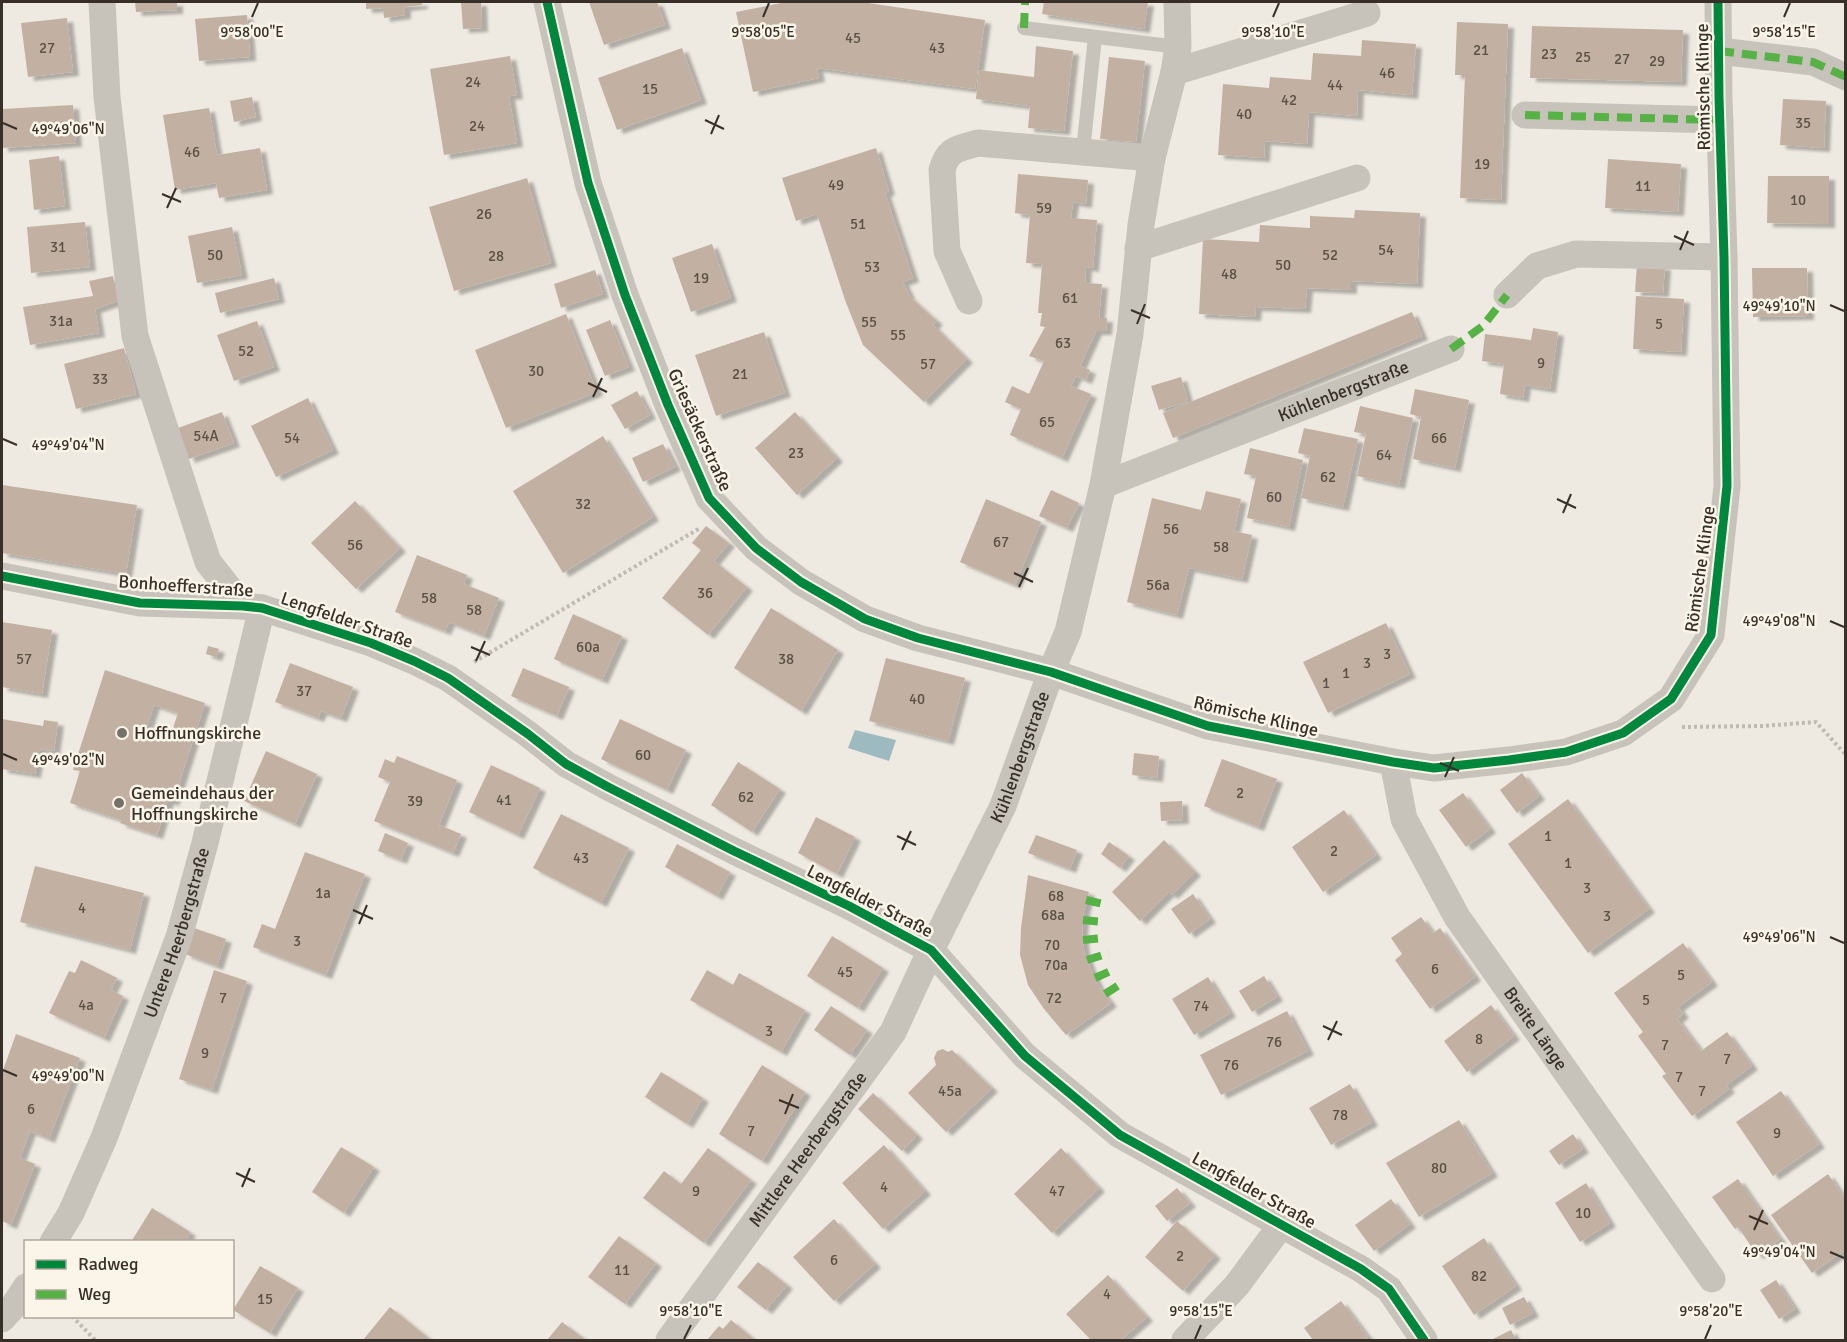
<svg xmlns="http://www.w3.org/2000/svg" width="1847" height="1342" font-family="Signika,sans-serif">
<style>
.water{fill:#9dbac0}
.building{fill:#c2b1a2;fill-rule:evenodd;filter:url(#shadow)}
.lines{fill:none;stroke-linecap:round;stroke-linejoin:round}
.path{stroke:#c0bab2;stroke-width:4;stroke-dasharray:3 3;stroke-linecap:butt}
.service{stroke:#c7c2ba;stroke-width:14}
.minor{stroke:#c7c2ba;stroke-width:27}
.quiet{stroke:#56b245;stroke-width:8;stroke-dasharray:15 8;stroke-linecap:butt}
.cycleway-casing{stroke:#fbf5e9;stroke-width:13}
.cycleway{stroke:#00873e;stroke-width:9}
.ticks{fill:none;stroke:#383028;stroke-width:2}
.poi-dot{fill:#787169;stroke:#fbf5e9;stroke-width:2}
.labels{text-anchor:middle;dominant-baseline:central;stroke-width:5;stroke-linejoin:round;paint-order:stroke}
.number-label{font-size:15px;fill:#5a5046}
.street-label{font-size:18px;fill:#383028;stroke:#fbf5e9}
.poi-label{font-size:18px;fill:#383028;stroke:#fbf5e9;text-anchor:start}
.ticks-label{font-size:15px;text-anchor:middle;fill:#383028;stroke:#fbf5e9;stroke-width:5;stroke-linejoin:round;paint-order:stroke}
</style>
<defs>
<filter id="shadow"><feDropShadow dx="6" dy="4" stdDeviation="1.5" flood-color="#0004"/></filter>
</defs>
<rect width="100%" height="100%" fill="#eeeae1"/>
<!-- water -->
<path class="water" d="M855,730L896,740L889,761L848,748Z"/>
<!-- building -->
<path class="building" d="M135,2H177V10L136,12Z
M366,2H422V5L405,7V15L384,18L383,8L366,9Z
M461,2H481L482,28L463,29Z
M589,2H657L665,25L604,45Z
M786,2H861L985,20L975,89L817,68L819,78L753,92L736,12Z
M1044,2H1148L1144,29L1042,14Z
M247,15L250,57L199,61L195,19Z
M67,18L73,72L28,77L21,23Z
M1457,22L1508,24L1501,200L1460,198L1465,75H1455Z
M1532,26L1683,30L1681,82L1530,78Z
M1362,40L1416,44L1412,95L1358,90L1357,116L1309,112L1307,144L1265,141L1264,158L1218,155L1223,84L1269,88L1270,77L1311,80L1313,53L1361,56Z
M1036,46L1073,51L1064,131L1028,128L1030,106L976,99L979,70L1034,77Z
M682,48L701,100L617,130L598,78Z
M510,56L517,95L509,96L517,143L444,155L430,69Z
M1109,57L1145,61L1136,142L1100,139Z
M252,97L256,117L234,122L230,101Z
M1783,99L1826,101L1824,148L1780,145Z
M73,105L76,143L2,148V109Z
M209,108L217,155L260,148L267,190L219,198L216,183L175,190L163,115Z
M876,148L889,191L885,193L913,278L903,282L910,297L937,321L933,325L967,359L924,402L863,345L845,300L817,214L796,221L782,178Z
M59,156L65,206L34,210L29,160Z
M1608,159L1681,164L1678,212L1605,208Z
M1018,174L1088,180L1086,204L1073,202L1071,218L1097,220L1093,268L1086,267L1085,283L1102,284L1099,318H1107L1106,331H1096L1080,366L1090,370L1086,380L1076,376L1071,386L1091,394L1062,458L1010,435L1021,409L1005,402L1012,386L1029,394L1044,361L1029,356L1045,327L1040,326L1042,313H1038L1042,264L1026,263L1030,215L1015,213Z
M1768,176H1829V224L1767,223Z
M527,178L551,263L454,291L429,207Z
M1355,210L1420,213L1417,284L1351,281V290L1307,288L1305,309L1256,307L1255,317L1199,314L1203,239L1259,242L1260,225L1310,228V216L1354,218Z
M85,222L90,267L31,273L27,227Z
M232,227L242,275L197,283L188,236Z
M712,244L731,298L691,312L672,258Z
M1637,264L1665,266L1663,293L1635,292Z
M1752,268H1807L1808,316L1753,317Z
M595,270L603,294L561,308L554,284Z
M113,276L118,301L95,309L99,333L30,345L23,307L93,296L89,281Z
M274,278L279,299L220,313L215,293Z
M1636,296L1684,299L1681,352L1633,349Z
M1412,312L1422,336L1173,438L1163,413Z
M566,314L597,392L506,428L475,350Z
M610,320L629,367L605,376L586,330Z
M257,321L274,367L234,381L217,335Z
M1533,328L1558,332L1550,389L1525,385L1523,398L1500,394L1504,364L1482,361L1485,334L1531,340Z
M764,332L785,393L716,416L695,355Z
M124,348L136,394L76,409L64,364Z
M1181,377L1188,402L1159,410L1151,386Z
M1415,389L1469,400L1455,468L1413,459L1421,417L1410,414Z
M637,391L650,415L625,429L611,405Z
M308,398L333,450L276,477L251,426Z
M1360,406L1413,418L1399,485L1357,476L1366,434L1354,432Z
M222,412L234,443L189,459L178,428Z
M795,412L837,458L797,495L755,448Z
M1304,428L1358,439L1343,507L1301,498L1310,456L1298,453Z
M603,436L653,517L563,573L513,491Z
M663,444L675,467L643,482L632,458Z
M1250,448L1303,460L1289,527L1247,518L1256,476L1244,474Z
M2,485L137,505L126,574L2,553Z
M1051,490L1079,503L1067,528L1039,516Z
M1206,491L1241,499L1234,531L1252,535L1242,579L1189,568L1177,615L1127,602L1152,498L1201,510Z
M986,499L1041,522L1015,585L960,562Z
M355,501L400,548L356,589L311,543Z
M706,526L729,543L714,561L747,587L708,635L662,598L701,550L692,543Z
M417,555L467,575L464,584L499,598L484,636L449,622L445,631L395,612Z
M771,608L838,650L801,711L734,668Z
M573,614L622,636L602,680L554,659Z
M2,622L52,630L42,694L2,687Z
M1386,623L1410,674L1328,713L1303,662Z
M208,646L219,649L216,657L206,654Z
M886,658L965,678L948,741L869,721Z
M290,663L353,687L341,718L321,711L318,718L275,702Z
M523,668L569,687L557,716L511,696Z
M105,670L205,703L173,802L168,800L157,835L120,823L121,820L70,803L80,771L73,770ZM154,705L178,713L170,737L146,729Z
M2,719L43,726L44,720L58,722L54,751L39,749L35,774L2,769Z
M620,719L686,750L667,790L601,759Z
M266,751L317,774L295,824L244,801Z
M1134,753L1159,756L1157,778L1132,775Z
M397,756L457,780L439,825L461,834L453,853L374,821L390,782L378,777L385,759L394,763Z
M1222,759L1277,779L1258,827L1204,806Z
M738,762L780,789L752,832L711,805Z
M491,765L540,788L518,835L469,812Z
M1522,773L1539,796L1517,813L1500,790Z
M1463,793L1490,829L1466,847L1439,810Z
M1568,799L1649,909L1588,953L1508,844Z
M1182,801L1183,820L1161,821L1160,802Z
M1344,810L1376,855L1323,892L1292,847Z
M561,814L629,848L601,903L533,868Z
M816,817L855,837L837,874L798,853Z
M385,833L408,843L401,860L378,851Z
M1036,835L1077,850L1070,869L1028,853Z
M1164,840L1195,872L1172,895L1169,892L1140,921L1112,892Z
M1109,842L1129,856L1120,868L1101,854Z
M677,844L730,872L717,896L665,867Z
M305,852L365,874L326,975L253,947L262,924L275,929Z
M35,866L144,893L130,950L20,922Z
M1028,875L1089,892L1084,910L1082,932L1084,950L1091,970L1099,987L1111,1003L1066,1035L1044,1009L1028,985L1020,955L1021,928Z
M1193,894L1210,919L1189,934L1171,909Z
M1421,917L1433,933L1440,928L1475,977L1430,1009L1395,960L1402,954L1391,938Z
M194,928L226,939L217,966L185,954Z
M832,936L883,968L858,1008L807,976Z
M1683,943L1712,982L1678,1007L1683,1014L1677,1019L1701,1051L1727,1032L1752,1066L1726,1085L1729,1089L1692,1116L1662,1076L1666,1074L1638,1036L1643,1032L1614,993Z
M81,960L117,978L111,990L123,996L104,1038L49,1013L69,971L75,973Z
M214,970L247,981L212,1090L179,1079Z
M707,970L733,985L739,973L805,1010L781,1052L690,1000Z
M1264,976L1277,997L1252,1012L1239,991Z
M1208,977L1230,1013L1194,1035L1172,999Z
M1491,1005L1514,1036L1467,1072L1444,1041Z
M831,1006L867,1030L850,1055L814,1030Z
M1287,1011L1308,1051L1221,1095L1200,1055Z
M16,1034L80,1058L49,1139L30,1131L20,1158L35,1164L11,1225L2,1221V1073Z
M943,1049L948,1052L952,1050L992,1088L946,1132L908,1093L936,1065L934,1058L937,1051Z
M762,1065L805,1092L762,1161L719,1134Z
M661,1072L703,1098L687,1124L645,1097Z
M1350,1084L1372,1122L1331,1145L1309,1108Z
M1781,1091L1819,1144L1773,1176L1736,1122Z
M873,1093L917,1135L902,1151L858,1109Z
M1459,1120L1492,1173L1419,1217L1386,1163Z
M1573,1134L1583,1149L1559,1165L1549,1151Z
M884,1145L925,1191L883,1229L842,1183Z
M341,1147L374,1167L344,1213L312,1192Z
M708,1148L751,1180L704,1243L643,1198L664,1171L681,1184Z
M1061,1148L1099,1188L1052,1233L1014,1194Z
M1828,1174L1845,1199V1250L1812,1273L1771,1215Z
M1738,1179L1780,1239L1757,1255L1738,1227L1735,1229L1712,1197Z
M1586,1183L1610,1223L1580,1242L1555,1203Z
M1177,1188L1190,1203L1167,1221L1155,1206Z
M1391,1199L1410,1224L1374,1251L1355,1225Z
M152,1208L190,1232L185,1242H131Z
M834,1219L875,1264L834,1301L793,1257Z
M1177,1221L1215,1255L1183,1291L1145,1257Z
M619,1236L656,1263L625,1304L588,1277Z
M1484,1238L1516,1286L1474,1315L1442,1266Z
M758,1262L787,1285L766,1310L737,1287Z
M260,1266L298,1288L270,1333L233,1310Z
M1108,1275L1147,1317L1121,1340H1091L1066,1314Z
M1776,1280L1795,1309L1779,1319L1760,1290Z
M1524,1297L1533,1313L1510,1325L1502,1308Z
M1341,1301L1368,1337L1363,1340H1313L1304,1328Z
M390,1307L431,1340H363Z
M731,1320L755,1340H707L719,1326L723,1329Z
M562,1322L586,1340H547Z
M1511,1330L1516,1340H1491Z"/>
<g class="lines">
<!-- path -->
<path class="path" d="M474,662L700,528
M1682,727L1763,726L1816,722L1846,755
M72,1316L95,1340"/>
<!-- service -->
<path class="service" d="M1024,28L1178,47
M1083,151L1095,37"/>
<!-- minor -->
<g class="minor">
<path d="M102,2L107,97L135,336L208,562L243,606"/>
<path d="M547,2L588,183L625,295L668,405L709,498L756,548L801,582L865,619L918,638L1051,672L1208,726L1393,762L1434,768L1509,760L1566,752L1623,733L1671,699L1711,635L1727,486L1724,257L1719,97L1718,2"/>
<path d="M1719,51L1813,62L1846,77"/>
<path d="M1174,72L1367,13"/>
<path d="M1525,115L1720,120"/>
<path d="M1138,248L1357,178"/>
<path d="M1507,295L1537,266L1576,254L1724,257"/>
<path d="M969,301L947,251L942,170C948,148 958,149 978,143L1152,158"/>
<path id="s1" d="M1103,485L1451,349"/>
<path d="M2,576L140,603L243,606L262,608L371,643L414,661L448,678L528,734L566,764L608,787L734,851L849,906L931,950L1025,1056L1120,1135L1361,1269L1389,1289L1424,1340"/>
<path id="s2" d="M1393,762L1404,819L1457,917L1712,1279"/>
<path id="s3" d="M53,1242L71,1213L104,1138L179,937L205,843L262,608"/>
<path d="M2,1319L13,1307L26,1287"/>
<path id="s4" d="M669,1340L893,1032L931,950L1003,806L1051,672L1068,632L1103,485L1130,334L1141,225L1152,158L1174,72L1178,47L1177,2"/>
<path d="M1185,1340L1237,1285L1282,1224"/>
</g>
<!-- quiet -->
<path class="quiet" d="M1024,28L1025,2
M1719,51L1813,62L1846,77
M1525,115L1720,120
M1451,349L1483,326L1507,295
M1086,900L1107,905
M1083,920L1104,922
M1083,940L1104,938
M1087,960L1109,953
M1095,978L1115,969
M1105,994L1124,982"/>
<defs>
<path id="cycleway" d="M547,2L588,183L625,295L668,405L709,498L756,548L801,582L865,619L918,638L1051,672L1208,726L1393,762L1434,768L1509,760L1566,752L1623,733L1671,699L1711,635L1727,486L1724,257L1719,97L1718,2
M2,576L140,603L243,606L262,608L371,643L414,661L448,678L528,734L566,764L608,787L734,851L849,906L931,950L1025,1056L1120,1135L1361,1269L1389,1289L1424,1340"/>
</defs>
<!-- cycleway casing -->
<use href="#cycleway" class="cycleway-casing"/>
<!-- cycleway -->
<use href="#cycleway" class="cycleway"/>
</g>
<!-- ticks -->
<path class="ticks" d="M252,17L258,3M763,17L769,3M1273,17L1279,3M1784,17L1790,3M705,120L724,129M3,123L17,129M711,134L719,115M162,194L181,202M167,208L176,188M1674,236L1694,245M1680,250L1688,231M1830,305L1844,311M1131,310L1150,318M1137,324L1145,304M588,383L607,392M593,397L602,378M3,439L17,445M1557,499L1576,508M1563,513L1571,494M1014,573L1033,582M1019,587L1028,568M1830,621L1844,627M471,647L490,655M476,661L485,641M3,754L17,760M1440,763L1459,771M1445,777L1454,757M897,836L916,845M902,850L911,831M353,910L373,919M359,924L367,905M1830,937L1844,943M1323,1026L1342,1035M1328,1040L1337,1021M3,1070L17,1076M779,1100L799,1108M785,1114L793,1094M236,1173L255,1182M242,1187L250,1168M1749,1216L1768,1224M1754,1230L1763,1210M1830,1252L1844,1258M684,1339L691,1325M1195,1339L1201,1325M1705,1339L1711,1325"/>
<!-- markers -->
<g class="poi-dot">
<circle cx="122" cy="733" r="6"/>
<circle cx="119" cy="803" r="6"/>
</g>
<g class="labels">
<!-- number labels -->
<g class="number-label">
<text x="853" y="38">45</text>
<text x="47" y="48">27</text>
<text x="937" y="48">43</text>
<text x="1481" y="50">21</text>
<text x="1549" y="54">23</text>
<text x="1583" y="57">25</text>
<text x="1622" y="59">27</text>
<text x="1657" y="61">29</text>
<text x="1387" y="73">46</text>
<text x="473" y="82">24</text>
<text x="1335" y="85">44</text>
<text x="650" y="89">15</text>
<text x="1289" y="100">42</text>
<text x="1244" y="114">40</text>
<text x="1803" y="123">35</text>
<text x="477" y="126">24</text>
<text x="192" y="152">46</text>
<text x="1482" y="164">19</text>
<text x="836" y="185">49</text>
<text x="1643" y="186">11</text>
<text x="1798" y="200">10</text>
<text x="1044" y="208">59</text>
<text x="484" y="214">26</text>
<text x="858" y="224">51</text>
<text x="58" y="247">31</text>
<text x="1386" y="250">54</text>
<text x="215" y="255">50</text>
<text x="1330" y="255">52</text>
<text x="496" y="256">28</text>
<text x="1283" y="265">50</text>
<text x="872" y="267">53</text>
<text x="1229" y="274">48</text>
<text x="701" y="278">19</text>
<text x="1070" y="298">61</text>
<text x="61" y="321">31a</text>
<text x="869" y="322">55</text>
<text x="1659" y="324">5</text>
<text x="898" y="335">55</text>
<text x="1063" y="343">63</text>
<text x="246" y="351">52</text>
<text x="1541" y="363">9</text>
<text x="928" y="364">57</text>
<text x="536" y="371">30</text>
<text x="740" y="374">21</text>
<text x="100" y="379">33</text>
<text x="1047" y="422">65</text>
<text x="206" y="436">54A</text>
<text x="292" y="438">54</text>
<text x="1439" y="438">66</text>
<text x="796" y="453">23</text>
<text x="1384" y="455">64</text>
<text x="1328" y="477">62</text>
<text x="1274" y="497">60</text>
<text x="583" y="504">32</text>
<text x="1171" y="529">56</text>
<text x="1001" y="542">67</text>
<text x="355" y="545">56</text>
<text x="1221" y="547">58</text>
<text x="1158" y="585">56a</text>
<text x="705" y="593">36</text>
<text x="429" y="598">58</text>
<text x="474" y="610">58</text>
<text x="588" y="647">60a</text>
<text x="1387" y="654">3</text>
<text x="24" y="659">57</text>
<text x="786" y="659">38</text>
<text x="1367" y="663">3</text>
<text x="1346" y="673">1</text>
<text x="1326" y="683">1</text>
<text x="304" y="691">37</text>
<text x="917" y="699">40</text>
<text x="643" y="755">60</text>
<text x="1240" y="793">2</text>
<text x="746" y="797">62</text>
<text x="504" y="800">41</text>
<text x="415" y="801">39</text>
<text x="1548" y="836">1</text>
<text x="1334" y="851">2</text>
<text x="581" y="858">43</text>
<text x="1568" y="863">1</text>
<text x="1587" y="888">3</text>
<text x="323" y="893">1a</text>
<text x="1056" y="896">68</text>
<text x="82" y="908">4</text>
<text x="1053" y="915">68a</text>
<text x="1607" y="916">3</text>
<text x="297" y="941">3</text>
<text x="1052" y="945">70</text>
<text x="1056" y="965">70a</text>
<text x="1435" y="969">6</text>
<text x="845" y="972">45</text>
<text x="1681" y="975">5</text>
<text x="223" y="998">7</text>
<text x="1054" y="998">72</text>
<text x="1646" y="1000">5</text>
<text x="86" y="1005">4a</text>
<text x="1201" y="1006">74</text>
<text x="769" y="1031">3</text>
<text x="1479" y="1039">8</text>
<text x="1274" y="1042">76</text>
<text x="1665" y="1045">7</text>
<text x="205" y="1053">9</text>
<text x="1727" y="1059">7</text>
<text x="1231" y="1065">76</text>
<text x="1679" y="1077">7</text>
<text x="950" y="1091">45a</text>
<text x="1702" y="1091">7</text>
<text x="31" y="1109">6</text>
<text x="1340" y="1115">78</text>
<text x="751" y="1131">7</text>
<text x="1777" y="1133">9</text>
<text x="1439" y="1168">80</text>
<text x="884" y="1187">4</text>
<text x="696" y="1191">9</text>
<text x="1057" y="1191">47</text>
<text x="1583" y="1213">10</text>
<text x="1180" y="1256">2</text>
<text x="834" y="1260">6</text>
<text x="622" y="1270">11</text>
<text x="1479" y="1276">82</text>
<text x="1107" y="1294">4</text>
<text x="265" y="1299">15</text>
</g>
<!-- street labels -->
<g class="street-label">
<text transform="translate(1703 87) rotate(-91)">Römische Klinge</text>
<text stroke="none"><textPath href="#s1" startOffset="258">Kühlenbergstraße</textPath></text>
<text transform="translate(700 430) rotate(66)">Griesäckerstraße</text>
<text transform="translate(1700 569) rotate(-82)">Römische Klinge</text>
<text transform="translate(186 586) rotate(4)">Bonhoefferstraße</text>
<text transform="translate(347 620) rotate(19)">Lengfelder Straße</text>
<text transform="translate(1256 716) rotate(13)">Römische Klinge</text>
<text stroke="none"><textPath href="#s4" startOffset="684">Kühlenbergstraße</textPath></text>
<text transform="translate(870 901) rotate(27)">Lengfelder Straße</text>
<text stroke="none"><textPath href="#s3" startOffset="334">Untere Heerbergstraße</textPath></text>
<text stroke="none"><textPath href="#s2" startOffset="306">Breite Länge</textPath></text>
<text stroke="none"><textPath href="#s4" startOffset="236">Mittlere Heerbergstraße</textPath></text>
<text transform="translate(1254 1190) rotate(29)">Lengfelder Straße</text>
</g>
<!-- poi labels -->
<g class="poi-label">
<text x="134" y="733">Hoffnungskirche</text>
<text x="131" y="793">Gemeindehaus der<tspan x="131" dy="21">Hoffnungskirche</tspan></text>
</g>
</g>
<g class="ticks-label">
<text x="252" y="37">9°58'00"E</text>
<text x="763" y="37">9°58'05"E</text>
<text x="1273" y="37">9°58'10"E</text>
<text x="1784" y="37">9°58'15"E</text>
<text x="68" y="134">49°49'06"N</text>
<text x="1779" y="311">49°49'10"N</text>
<text x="68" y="450">49°49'04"N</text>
<text x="1779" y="626">49°49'08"N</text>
<text x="68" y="765">49°49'02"N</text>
<text x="1779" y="942">49°49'06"N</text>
<text x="68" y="1081">49°49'00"N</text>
<text x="1779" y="1257">49°49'04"N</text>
<text x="691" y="1316">9°58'10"E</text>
<text x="1201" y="1316">9°58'15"E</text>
<text x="1711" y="1316">9°58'20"E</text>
</g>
<!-- border -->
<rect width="1847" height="1342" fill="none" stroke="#383028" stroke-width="6"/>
<!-- legend -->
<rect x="24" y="1240" width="210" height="78" fill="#fbf5e9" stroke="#ada69c" stroke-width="1.5"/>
<rect x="36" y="1260" width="30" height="9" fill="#00873e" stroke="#ada69c" stroke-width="1.5"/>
<text x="78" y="1270" font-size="18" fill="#383028">Radweg</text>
<rect x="36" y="1290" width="30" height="9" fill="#56b245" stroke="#ada69c" stroke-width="1.5"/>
<text x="78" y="1300" font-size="18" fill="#383028">Weg</text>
</svg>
